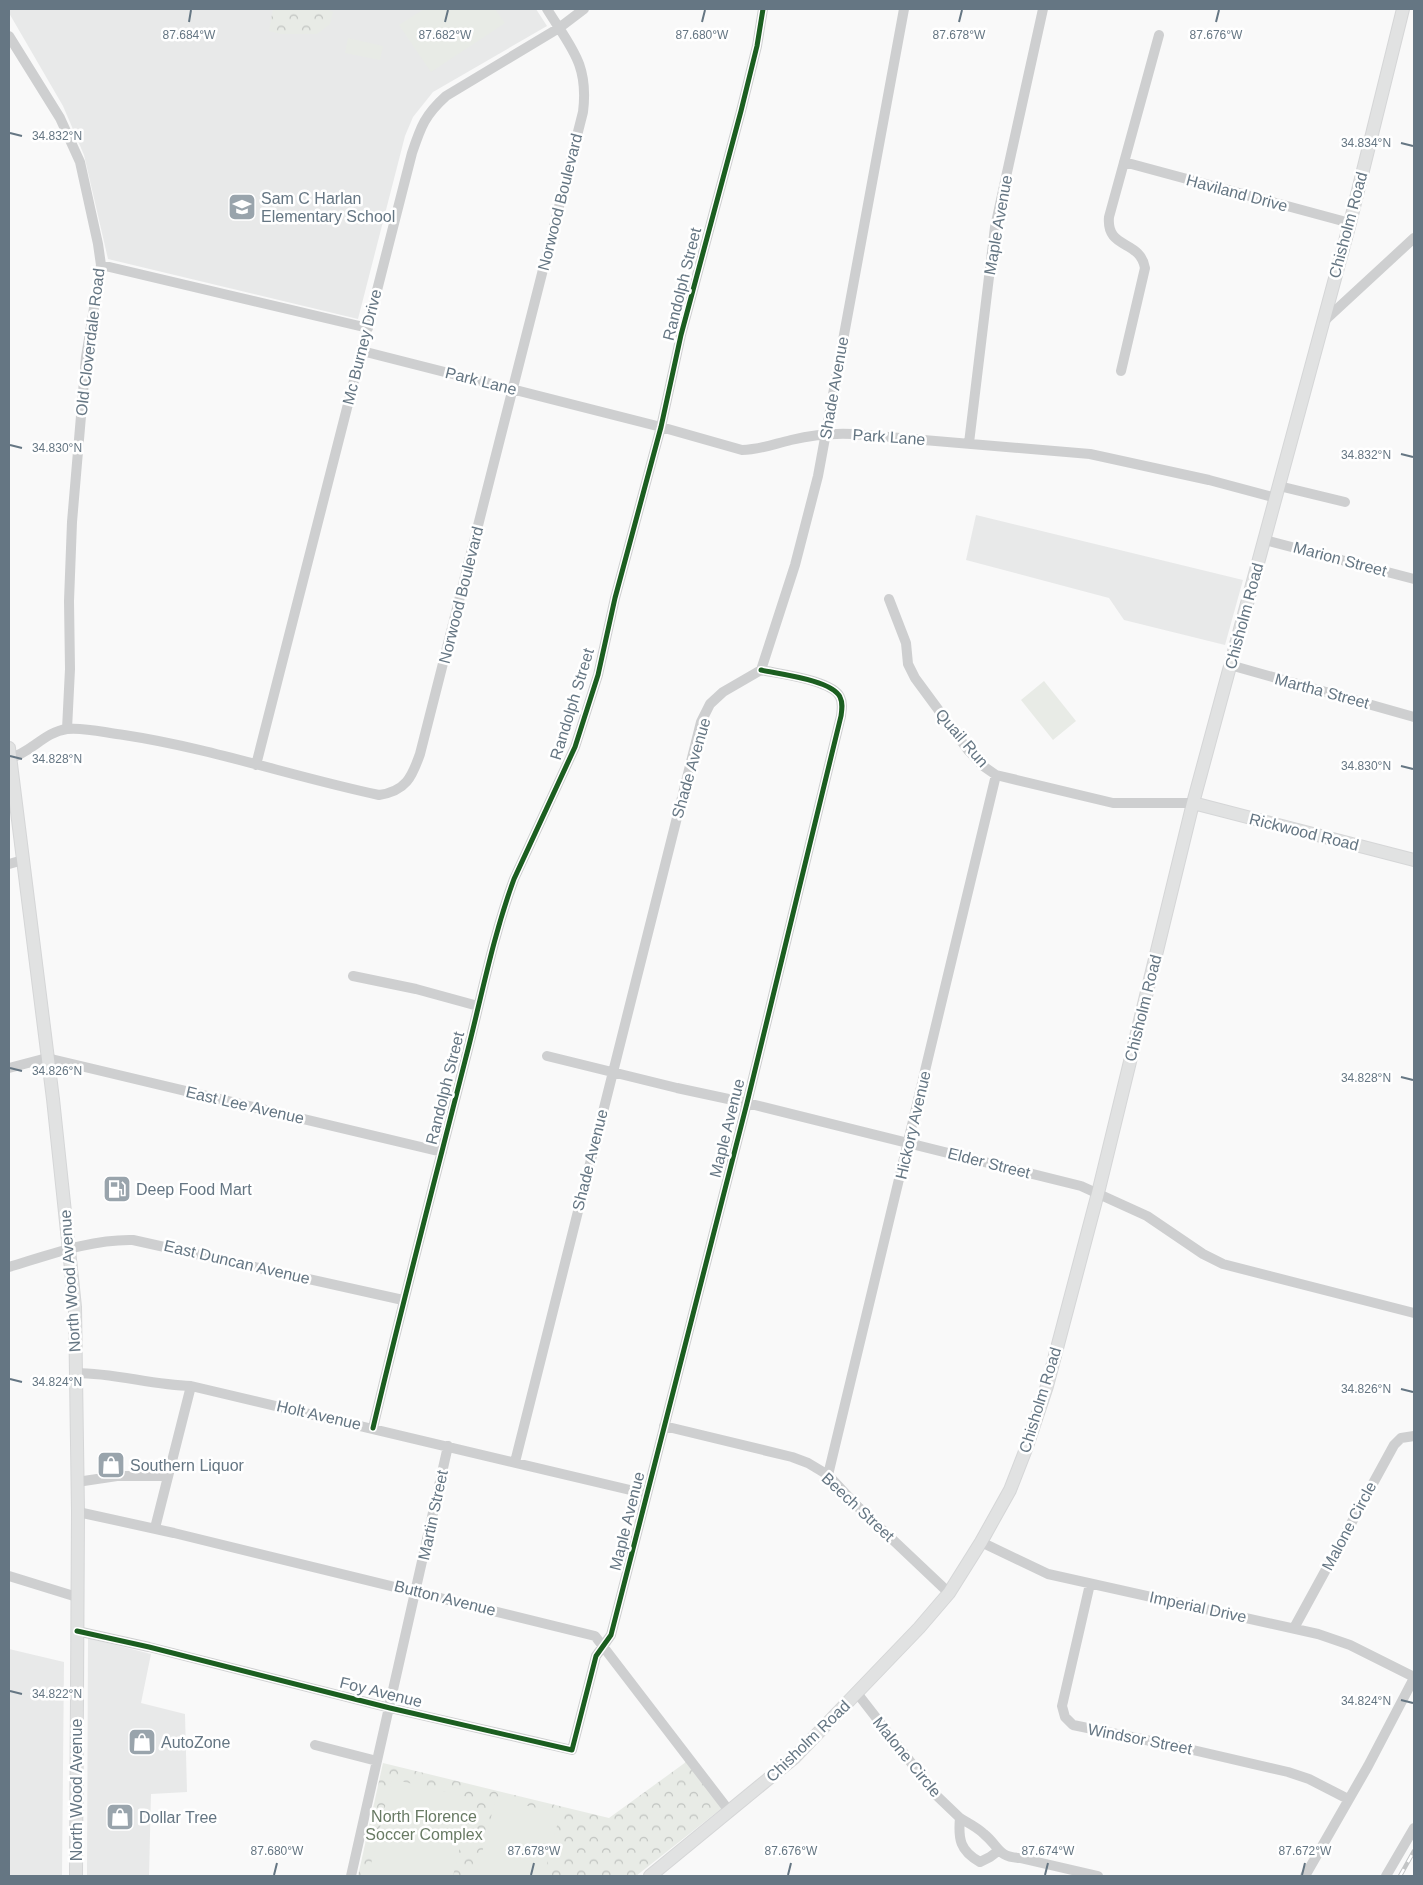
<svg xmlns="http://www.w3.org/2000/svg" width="1423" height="1885" font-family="Helvetica,sans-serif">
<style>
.built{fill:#e8e9e9}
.forest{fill:url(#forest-crowns)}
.garden{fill:#e8ebe6}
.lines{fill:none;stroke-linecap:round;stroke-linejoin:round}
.major-casing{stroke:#d5d6d7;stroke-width:14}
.minor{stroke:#cecfd0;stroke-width:10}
.major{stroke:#e1e2e2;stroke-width:12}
.rail-casing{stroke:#c3c5c6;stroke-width:4.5}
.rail{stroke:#fff;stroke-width:2.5;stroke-dasharray:8;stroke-linecap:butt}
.cycleway-casing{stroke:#fff;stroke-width:8}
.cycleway{stroke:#1b5e20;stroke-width:5}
.ticks{fill:none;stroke:#657683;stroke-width:2}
.labels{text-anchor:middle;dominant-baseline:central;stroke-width:5;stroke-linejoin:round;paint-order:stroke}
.street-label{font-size:16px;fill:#657683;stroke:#fff}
.poi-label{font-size:16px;fill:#657683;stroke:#fff;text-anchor:start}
.park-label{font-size:16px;fill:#687a64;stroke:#fff}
.ticks-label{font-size:12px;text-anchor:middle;fill:#657683;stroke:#fff;stroke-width:5;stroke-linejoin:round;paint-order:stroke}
</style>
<defs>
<pattern id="forest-crowns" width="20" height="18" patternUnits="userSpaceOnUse" patternTransform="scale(1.25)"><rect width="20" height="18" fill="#e8ebe6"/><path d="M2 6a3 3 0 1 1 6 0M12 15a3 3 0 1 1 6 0" fill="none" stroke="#c0c3c0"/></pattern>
</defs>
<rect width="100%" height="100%" fill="#f9f9f9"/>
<!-- built -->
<path class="built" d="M9,9H536L547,26L433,92L413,117L405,136L358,319L108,259L84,155L63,106L9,13Z
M976,515L1243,580L1225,645L1124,620L1109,598L966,560Z
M88,1638L151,1654L141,1703L185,1714L187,1792L151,1794L149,1876H87Z
M9,1649L64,1662L62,1876H9Z"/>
<!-- forest -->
<path class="forest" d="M273,9H327L333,12L330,24L317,34H281L269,31Z
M686,1762L722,1808L636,1876H358L383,1763L609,1818Z"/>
<!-- garden -->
<path class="garden" d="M424,9H495L505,23L431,72L399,25Z
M348,38L383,46L380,60L345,53Z
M1044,681L1076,721L1053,740L1021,700Z
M392,1779L472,1798L453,1876H368Z
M496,1798L560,1814L544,1876H476Z"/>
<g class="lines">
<defs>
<path id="major" d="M9,748L53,1099L75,1307L78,1512L76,1876
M1193,803L1414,860
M650,1876L795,1757L919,1628L949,1593L981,1542L1010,1490L1026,1449L1047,1386L1098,1193L1193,803L1350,223L1403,9"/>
</defs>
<!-- major casing -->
<use href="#major" class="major-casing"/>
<!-- minor -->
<path class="minor" d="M9,36L60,118L80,162L98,244L101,265L86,357L72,522L69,601L70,669L67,729
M1124,162L1350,223
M101,265L368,328
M1323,322L1414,238
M362,351L661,427L742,450C759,450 774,444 791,440C812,435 832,433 853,434L1090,454L1209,480L1276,498
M1121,371L1145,268C1140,239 1106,250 1109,217L1159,35
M969,443L995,227L1043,9
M1279,486L1345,502
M1265,540L1414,579
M889,599L906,643L908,664L915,678L968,750L983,766L996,775L1113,803H1193
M1230,665L1414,717
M10,758C31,753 44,732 67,729C85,727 106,733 124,735C210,748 294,777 379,795C406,791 412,777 420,754L583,112C589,64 571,48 547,9
M256,765L412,153C421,126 425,115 446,96L559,28L584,9
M9,864L23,860
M353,976L416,989L478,1006
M547,1056L677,1088L747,1103L1081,1186L1147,1216L1203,1254L1223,1264L1414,1313
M9,1068L47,1058L442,1152
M9,1267C49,1255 91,1239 133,1240L403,1300
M76,1373C115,1373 152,1385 191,1386L647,1494
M664,1426L792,1457L808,1463L828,1475L856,1505L949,1593
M373,1428C402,1305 434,1183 465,1061C481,1000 492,939 514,879L575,747L598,675L615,598L661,427L681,335L741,111L757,46L763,9
M515,1462L701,722L710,704L723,692L761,670L795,565L818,476L904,9
M828,1475L996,775
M77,1482L117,1476H168
M78,1512L174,1533L595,1636L730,1812
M155,1528L191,1386
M981,1542L1048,1574L1318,1634L1350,1645L1414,1677
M9,1576L77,1597
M1090,1584L1062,1706L1065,1717L1073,1725L1180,1747L1288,1772L1309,1779L1348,1799
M1294,1628L1394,1445L1401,1438L1414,1436
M77,1631L149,1647L390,1708L572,1750L596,1656L611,1635L747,1103L841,716C842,709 843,703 840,697C832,680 779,674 761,670
M857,1693L937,1796L960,1818C958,1839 960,1851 980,1862L990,1857L998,1851
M315,1745L377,1761
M960,1818C968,1823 977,1827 984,1834C999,1846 997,1857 1020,1858L1098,1876
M351,1876L448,1446
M1305,1876L1368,1766L1414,1678
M1386,1876L1414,1828"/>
<!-- major -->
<use href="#major" class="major"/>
<defs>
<path id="rail" d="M1400,1876L1414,1851"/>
</defs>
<!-- rail casing -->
<use href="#rail" class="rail-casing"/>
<!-- rail -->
<use href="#rail" class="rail"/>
<defs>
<path id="cycleway" d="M373,1428C402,1305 434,1183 465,1061C481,1000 492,939 514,879L575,747L598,675L615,598L661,427L681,335L741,111L757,46L763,9
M77,1631L149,1647L390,1708L572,1750L596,1656L611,1635L747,1103L841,716C842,709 843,703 840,697C832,680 779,674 761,670"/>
</defs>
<!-- cycleway casing -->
<use href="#cycleway" class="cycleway-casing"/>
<!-- cycleway -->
<use href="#cycleway" class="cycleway"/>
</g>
<!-- ticks -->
<path class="ticks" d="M189,22L191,10M445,22L448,10M702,22L705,10M959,22L962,10M1216,22L1219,10M10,133L22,136M1401,143L1413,146M10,445L22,448M1401,454L1413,457M10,756L22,759M1401,766L1413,769M10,1068L22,1071M1401,1077L1413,1080M10,1379L22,1382M1401,1389L1413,1392M10,1691L22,1694M1401,1700L1413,1703M274,1875L277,1863M531,1875L534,1863M788,1875L791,1863M1045,1875L1048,1863M1302,1875L1305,1863"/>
<!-- icons -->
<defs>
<symbol id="school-square" viewBox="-11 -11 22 22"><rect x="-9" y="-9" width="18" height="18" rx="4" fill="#99a4ac" stroke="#fff"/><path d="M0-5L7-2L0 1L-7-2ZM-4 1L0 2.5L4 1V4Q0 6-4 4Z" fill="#fff"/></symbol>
<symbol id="fuel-square" viewBox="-11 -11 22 22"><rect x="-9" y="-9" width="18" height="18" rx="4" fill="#99a4ac" stroke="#fff"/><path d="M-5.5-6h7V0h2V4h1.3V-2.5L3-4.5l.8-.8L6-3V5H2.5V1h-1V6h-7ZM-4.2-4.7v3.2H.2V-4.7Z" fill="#fff"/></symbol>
<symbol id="shop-square" viewBox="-11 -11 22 22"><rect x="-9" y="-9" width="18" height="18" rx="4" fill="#99a4ac" stroke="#fff"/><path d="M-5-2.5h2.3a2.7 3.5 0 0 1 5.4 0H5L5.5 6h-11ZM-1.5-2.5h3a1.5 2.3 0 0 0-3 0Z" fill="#fff"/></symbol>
</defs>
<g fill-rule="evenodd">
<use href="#school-square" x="226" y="191" width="32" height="32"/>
<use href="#fuel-square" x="101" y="1173" width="32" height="32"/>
<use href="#shop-square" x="95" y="1449" width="32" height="32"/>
<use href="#shop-square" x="126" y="1726" width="32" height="32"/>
<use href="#shop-square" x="104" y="1801" width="32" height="32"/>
</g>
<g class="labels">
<!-- street labels -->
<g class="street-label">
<text transform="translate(1237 193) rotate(15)">Haviland Drive</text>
<text transform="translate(560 202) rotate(-76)">Norwood Boulevard</text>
<text transform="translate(998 225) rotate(-80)">Maple Avenue</text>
<text transform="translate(1348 225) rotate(-75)">Chisholm Road</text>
<text transform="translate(682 284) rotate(-76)">Randolph Street</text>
<text transform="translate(90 342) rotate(-83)">Old Cloverdale Road</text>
<text transform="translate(362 347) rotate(-76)">Mc Burney Drive</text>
<text transform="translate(481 381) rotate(14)">Park Lane</text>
<text transform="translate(834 388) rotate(-80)">Shade Avenue</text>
<text transform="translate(889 437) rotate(4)">Park Lane</text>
<text transform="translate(1340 559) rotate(15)">Marion Street</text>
<text transform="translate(461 595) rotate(-76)">Norwood Boulevard</text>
<text transform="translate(1244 616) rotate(-75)">Chisholm Road</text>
<text transform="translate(1322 691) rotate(15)">Martha Street</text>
<text transform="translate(572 704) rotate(-73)">Randolph Street</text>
<text transform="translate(962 738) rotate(49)">Quail Run</text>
<text transform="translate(691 768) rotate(-74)">Shade Avenue</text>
<text transform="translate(1304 832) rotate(14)">Rickwood Road</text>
<text transform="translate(1143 1008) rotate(-76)">Chisholm Road</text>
<text transform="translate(445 1088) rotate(-76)">Randolph Street</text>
<text transform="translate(245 1105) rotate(13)">East Lee Avenue</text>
<text transform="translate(913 1125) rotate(-77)">Hickory Avenue</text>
<text transform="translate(727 1128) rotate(-76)">Maple Avenue</text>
<text transform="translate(590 1160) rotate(-76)">Shade Avenue</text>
<text transform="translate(989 1163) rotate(14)">Elder Street</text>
<text transform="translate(237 1262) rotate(13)">East Duncan Avenue</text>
<text transform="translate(70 1281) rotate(-94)">North Wood Avenue</text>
<text transform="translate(1040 1400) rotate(-73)">Chisholm Road</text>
<text transform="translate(319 1415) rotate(13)">Holt Avenue</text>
<text transform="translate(858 1507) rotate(43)">Beech Street</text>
<text transform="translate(433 1515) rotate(-78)">Martin Street</text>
<text transform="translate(627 1521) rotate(-76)">Maple Avenue</text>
<text transform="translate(1349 1526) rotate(-62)">Malone Circle</text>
<text transform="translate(445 1598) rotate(14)">Button Avenue</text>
<text transform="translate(1198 1607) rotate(12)">Imperial Drive</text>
<text transform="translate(381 1692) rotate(14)">Foy Avenue</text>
<text transform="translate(1140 1739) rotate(11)">Windsor Street</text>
<text transform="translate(808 1741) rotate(-44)">Chisholm Road</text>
<text transform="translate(907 1757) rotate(51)">Malone Circle</text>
<text transform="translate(76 1790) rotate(-90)">North Wood Avenue</text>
</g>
<!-- poi labels -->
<g class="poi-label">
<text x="261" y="198">Sam C Harlan<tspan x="261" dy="18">Elementary School</tspan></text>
<text x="136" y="1189">Deep Food Mart</text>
<text x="130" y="1465">Southern Liquor</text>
<text x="161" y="1742">AutoZone</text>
<text x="139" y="1817">Dollar Tree</text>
</g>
<!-- park labels -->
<g class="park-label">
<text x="424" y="1816">North Florence<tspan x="424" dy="18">Soccer Complex</tspan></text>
</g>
</g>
<g class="ticks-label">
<text x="189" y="39">87.684°W</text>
<text x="445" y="39">87.682°W</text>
<text x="702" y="39">87.680°W</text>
<text x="959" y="39">87.678°W</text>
<text x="1216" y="39">87.676°W</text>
<text x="57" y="140">34.832°N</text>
<text x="1366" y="147">34.834°N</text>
<text x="57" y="452">34.830°N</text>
<text x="1366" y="459">34.832°N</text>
<text x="57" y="763">34.828°N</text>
<text x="1366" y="770">34.830°N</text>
<text x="57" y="1075">34.826°N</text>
<text x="1366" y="1082">34.828°N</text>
<text x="57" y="1386">34.824°N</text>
<text x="1366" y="1393">34.826°N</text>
<text x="57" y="1698">34.822°N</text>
<text x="1366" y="1705">34.824°N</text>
<text x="277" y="1855">87.680°W</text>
<text x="534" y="1855">87.678°W</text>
<text x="791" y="1855">87.676°W</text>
<text x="1048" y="1855">87.674°W</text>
<text x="1305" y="1855">87.672°W</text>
</g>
<!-- border -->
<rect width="1423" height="1885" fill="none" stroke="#657683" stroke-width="20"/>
</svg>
